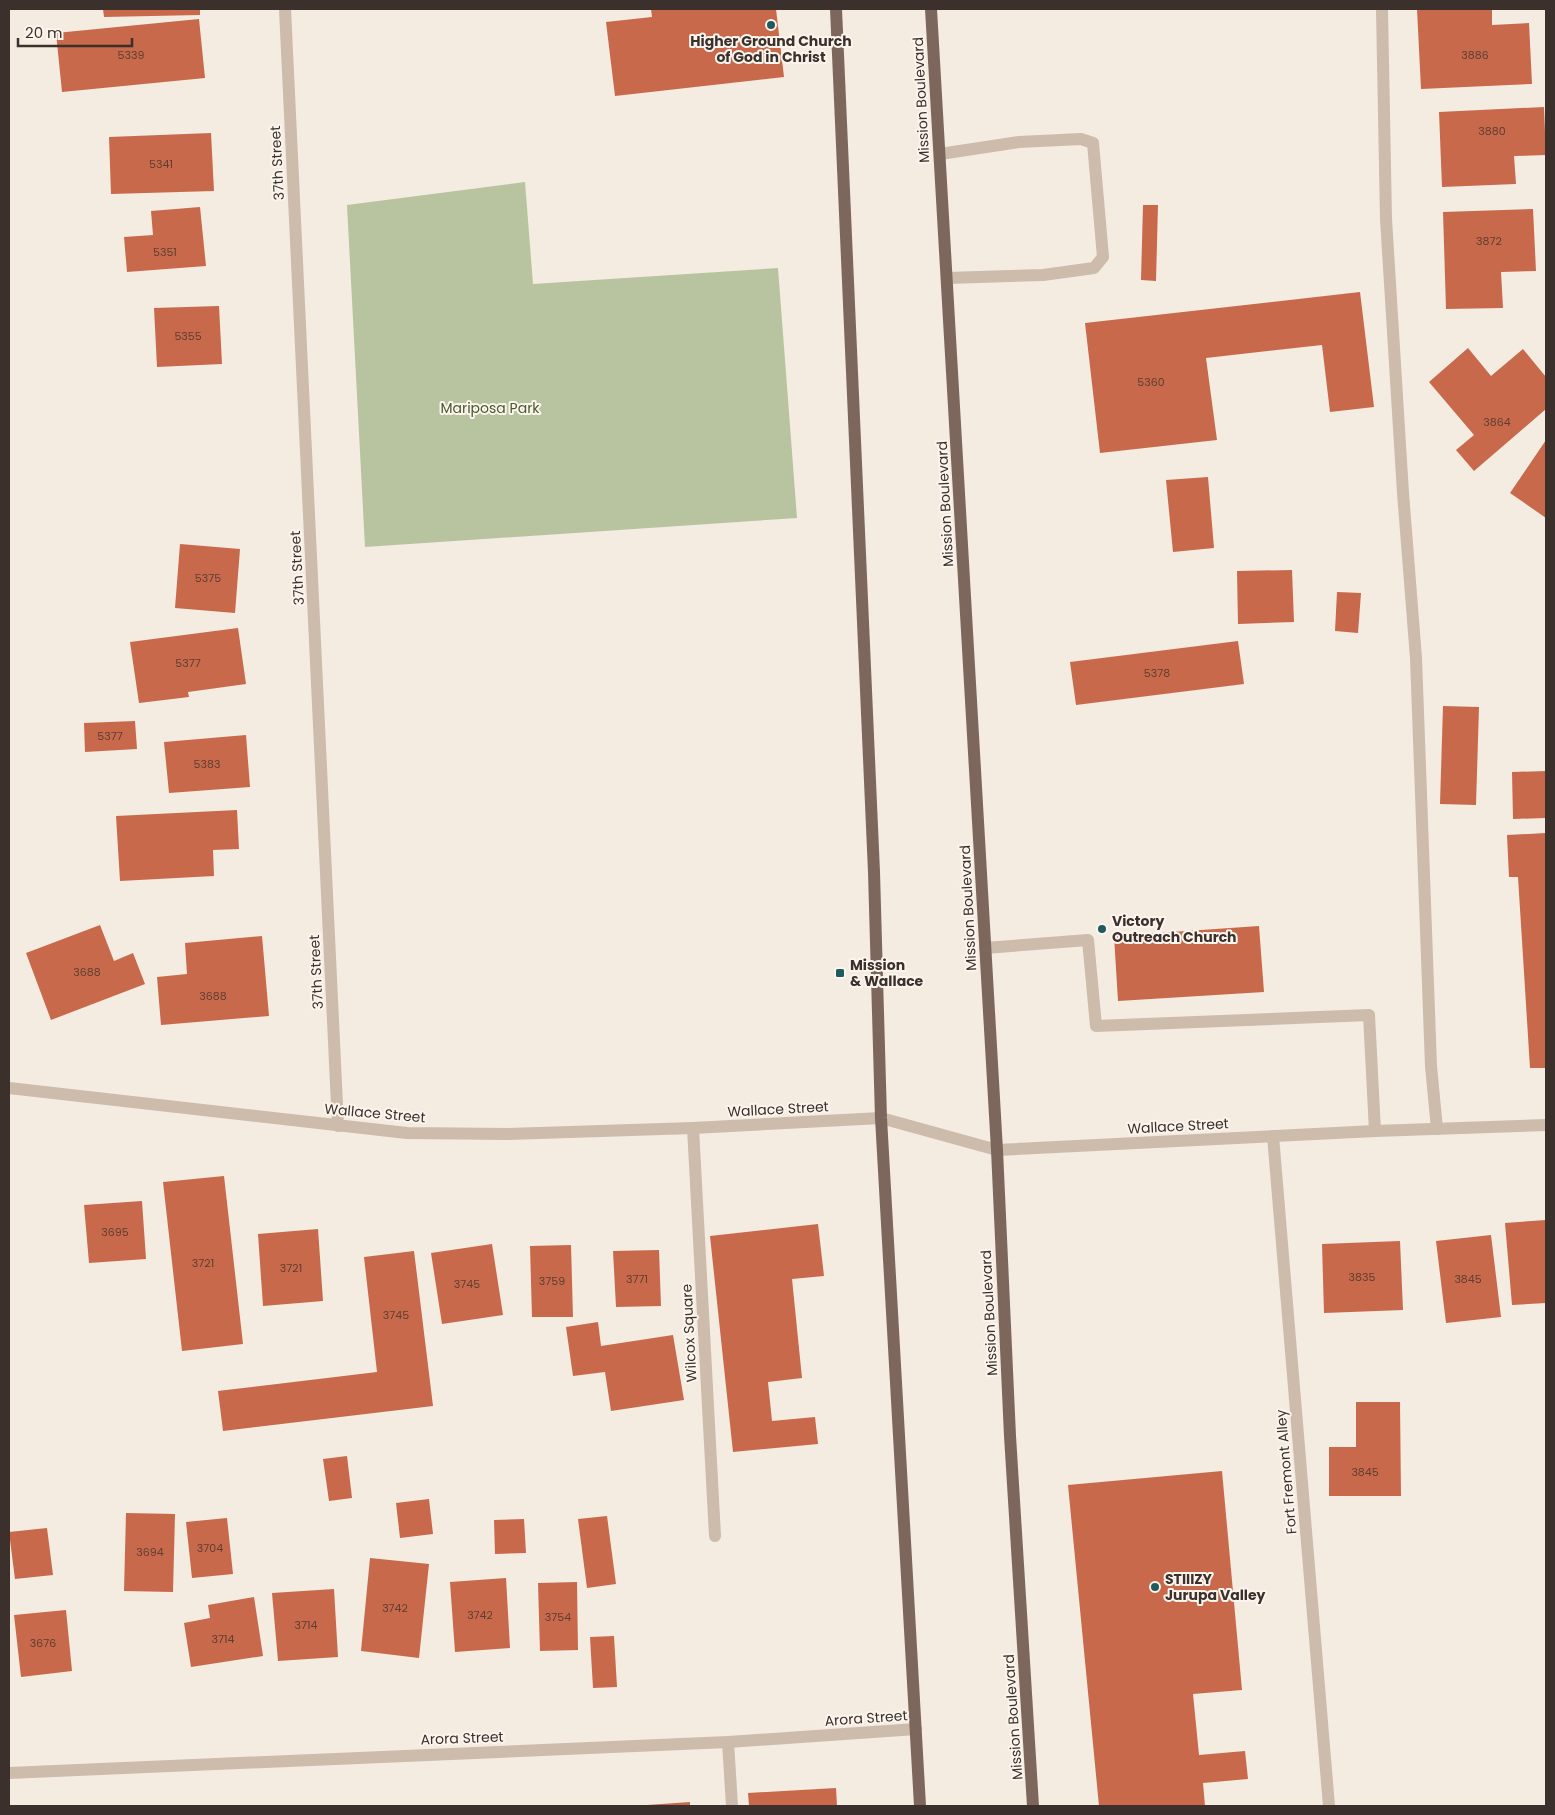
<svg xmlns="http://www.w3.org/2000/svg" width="1555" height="1815" font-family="Poppins,sans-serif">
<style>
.green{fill:#b8c4a0}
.building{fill:#c8694b}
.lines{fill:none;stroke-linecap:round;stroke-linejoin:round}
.service{stroke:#cdbbac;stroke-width:12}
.minor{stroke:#cdbbac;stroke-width:12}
.primary{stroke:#7d675c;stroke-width:12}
.poi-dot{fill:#1f5a5e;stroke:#fbf5ee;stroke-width:2}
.labels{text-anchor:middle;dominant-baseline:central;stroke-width:4;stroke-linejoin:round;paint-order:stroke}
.number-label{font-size:11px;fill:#5e3e33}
.poi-label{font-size:14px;font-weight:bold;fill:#3b302b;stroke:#fbf5ee;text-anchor:start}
.street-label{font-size:14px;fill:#3b302b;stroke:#fbf5ee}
.park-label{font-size:14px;fill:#4a5a2e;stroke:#fbf5ee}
</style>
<rect width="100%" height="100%" fill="#f4ebe1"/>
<!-- green -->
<path class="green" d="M525,182L533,284L778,268L797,518L365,547L347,205Z"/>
<!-- building -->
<path class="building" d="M103,9H200V15L104,17Z
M651,9H776L784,77L615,96L606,22L652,17Z
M1417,9H1492V25L1529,23L1532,84L1421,89Z
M199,19L205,78L62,92L56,33Z
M1544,107L1546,155L1514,156L1516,184L1442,187L1439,112Z
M211,133L214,191L111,194L109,137Z
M1143,205H1158L1156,281L1141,280Z
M200,207L206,266L127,272L124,237L153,235L151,211Z
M1533,209L1536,271L1501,272L1503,308L1446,309L1443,212Z
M1360,292L1374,407L1330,412L1322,345L1206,358L1217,440L1100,453L1085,323Z
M219,306L222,364L157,367L154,308Z
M1468,348L1491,376L1523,349L1546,377V409L1474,471L1456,450L1474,435L1429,382Z
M1546,440V518L1510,493Z
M1208,477L1214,548L1173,552L1166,480Z
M180,544L240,549L235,613L175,608Z
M1292,570L1294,622L1238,624L1237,571Z
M1337,592L1361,593L1358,633L1335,631Z
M238,628L246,684L188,692L189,697L139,703L130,642Z
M1238,641L1244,684L1076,705L1070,662Z
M1443,706L1479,707L1476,805L1440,804Z
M135,721L137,749L85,752L84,723Z
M246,735L250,787L169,793L164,742Z
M1546,771V818L1513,819L1512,772Z
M237,810L239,849L213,850L214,876L120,881L116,816Z
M1546,833V1068H1530L1518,877H1509L1507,835Z
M100,925L114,961L133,953L145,984L51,1020L26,953Z
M1259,926L1264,992L1118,1001L1114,936Z
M262,936L269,1016L161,1025L157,977L187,974L185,943Z
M224,1176L243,1344L182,1351L163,1182Z
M142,1201L146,1259L89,1263L84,1205Z
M1546,1220V1303L1512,1305L1505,1223Z
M818,1224L824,1276L792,1279L802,1378L768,1382L772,1421L815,1417L818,1444L733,1452L710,1236Z
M318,1229L323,1301L263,1306L258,1234Z
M1491,1235L1501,1317L1446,1323L1436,1241Z
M1400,1241L1403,1310L1324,1313L1322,1244Z
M492,1244L503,1315L442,1324L431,1253Z
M571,1245L573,1317H532L530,1246Z
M659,1250L661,1306L616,1307L613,1251Z
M414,1251L433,1406L223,1431L218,1391L377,1372L364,1257Z
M598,1322L601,1346L673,1335L684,1400L611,1411L605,1372L573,1376L566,1327Z
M1356,1402H1400L1401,1496H1329V1447H1356Z
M347,1456L352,1498L329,1501L323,1459Z
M1222,1471L1242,1690L1193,1694L1199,1755L1245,1751L1248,1779L1203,1783L1205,1806H1099L1068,1485Z
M429,1499L433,1534L400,1538L396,1503Z
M126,1513L175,1514L173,1592L124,1591Z
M607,1516L616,1584L587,1588L578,1519Z
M227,1518L233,1574L192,1578L186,1522Z
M524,1519L526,1553L495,1554L494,1520Z
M47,1528L53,1575L15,1579L9,1532Z
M370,1558L429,1564L419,1658L361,1651Z
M506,1578L510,1648L455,1652L450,1582Z
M577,1582L578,1650L540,1651L538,1583Z
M334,1589L338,1657L278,1661L272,1593Z
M254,1597L263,1656L191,1667L184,1623L210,1618L208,1605Z
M66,1610L72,1671L21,1677L14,1615Z
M614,1636L617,1687L593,1688L590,1637Z
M836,1788L837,1806H749L748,1793Z
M690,1802V1806H647V1805Z"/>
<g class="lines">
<!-- service -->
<path class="service" d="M1382,9L1386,219L1403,493L1416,658L1431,1066L1437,1129
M940,154L1019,142L1081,139L1093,143L1103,257L1094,268L1043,275L947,278
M985,948L1088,940L1096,1026L1369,1015L1375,1131
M693,1128L715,1536
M1273,1136L1329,1806
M728,1742L732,1806"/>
<!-- minor -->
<path class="minor" d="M285,9L338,1126
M9,1088L407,1133L508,1134L693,1128L881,1118L997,1150L1375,1131L1546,1125
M9,1773L728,1742L916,1729"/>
<!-- primary -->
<path class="primary" d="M836,9L874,872L881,1118L920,1806
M931,9L997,1150L1010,1436L1033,1806"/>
</g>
<!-- markers -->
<g class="poi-dot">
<circle cx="771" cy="25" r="5"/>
<circle cx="1102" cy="929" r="5"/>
<rect x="835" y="968" width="10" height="10" rx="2.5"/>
<circle cx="1155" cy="1587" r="5"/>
</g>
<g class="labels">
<!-- number labels -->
<g class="number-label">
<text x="131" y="55">5339</text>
<text x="1475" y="55">3886</text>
<text x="1492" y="131">3880</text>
<text x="161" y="164">5341</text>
<text x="1489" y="241">3872</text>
<text x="165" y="252">5351</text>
<text x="188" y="336">5355</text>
<text x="1151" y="382">5360</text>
<text x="1497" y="422">3864</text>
<text x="208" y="578">5375</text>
<text x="188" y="663">5377</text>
<text x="1157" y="673">5378</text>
<text x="110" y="736">5377</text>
<text x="207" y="764">5383</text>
<text x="87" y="972">3688</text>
<text x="213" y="996">3688</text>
<text x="115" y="1232">3695</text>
<text x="203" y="1263">3721</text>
<text x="291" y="1268">3721</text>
<text x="1362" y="1277">3835</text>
<text x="637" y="1279">3771</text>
<text x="1468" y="1279">3845</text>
<text x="552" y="1281">3759</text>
<text x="467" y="1284">3745</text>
<text x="396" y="1315">3745</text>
<text x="1365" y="1472">3845</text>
<text x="210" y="1548">3704</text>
<text x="150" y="1552">3694</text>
<text x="395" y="1608">3742</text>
<text x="480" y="1615">3742</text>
<text x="558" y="1617">3754</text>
<text x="306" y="1625">3714</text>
<text x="223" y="1639">3714</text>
<text x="43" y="1643">3676</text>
</g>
<!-- poi labels -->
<g class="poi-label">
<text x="771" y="41" text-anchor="middle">Higher Ground Church<tspan x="771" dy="16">of God in Christ</tspan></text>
<text x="1112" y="921">Victory<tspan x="1112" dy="16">Outreach Church</tspan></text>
<text x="850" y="965">Mission<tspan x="850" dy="16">&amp; Wallace</tspan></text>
<text x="1165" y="1579">STIIIZY<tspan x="1165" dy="16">Jurupa Valley</tspan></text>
</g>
<!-- street labels -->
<g class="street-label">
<text transform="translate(921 100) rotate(-93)">Mission Boulevard</text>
<text transform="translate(277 163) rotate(-93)">37th Street</text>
<text transform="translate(945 504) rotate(-93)">Mission Boulevard</text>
<text transform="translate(297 568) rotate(-93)">37th Street</text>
<text transform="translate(968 908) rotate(-93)">Mission Boulevard</text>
<text transform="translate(316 972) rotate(-93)">37th Street</text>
<text transform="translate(778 1109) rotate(-3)">Wallace Street</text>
<text transform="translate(375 1113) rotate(5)">Wallace Street</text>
<text transform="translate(1178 1126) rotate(-3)">Wallace Street</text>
<text transform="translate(989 1313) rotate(-93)">Mission Boulevard</text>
<text transform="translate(689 1333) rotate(-93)">Wilcox Square</text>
<text transform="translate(1286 1472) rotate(-95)">Fort Fremont Alley</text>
<text transform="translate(1013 1717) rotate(-94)">Mission Boulevard</text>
<text transform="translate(866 1718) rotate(-4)">Arora Street</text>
<text transform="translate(462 1738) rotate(-2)">Arora Street</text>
</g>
<!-- park labels -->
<g class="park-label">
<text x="490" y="408">Mariposa Park</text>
</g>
</g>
<!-- border -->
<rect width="1555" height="1815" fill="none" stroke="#3b302b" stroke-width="20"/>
<!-- scale -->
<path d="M18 38v8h114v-8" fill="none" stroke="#3b302b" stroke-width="2.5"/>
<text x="25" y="38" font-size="15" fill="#3b302b" stroke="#fbf5ee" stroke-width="4" paint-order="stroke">20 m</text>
</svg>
